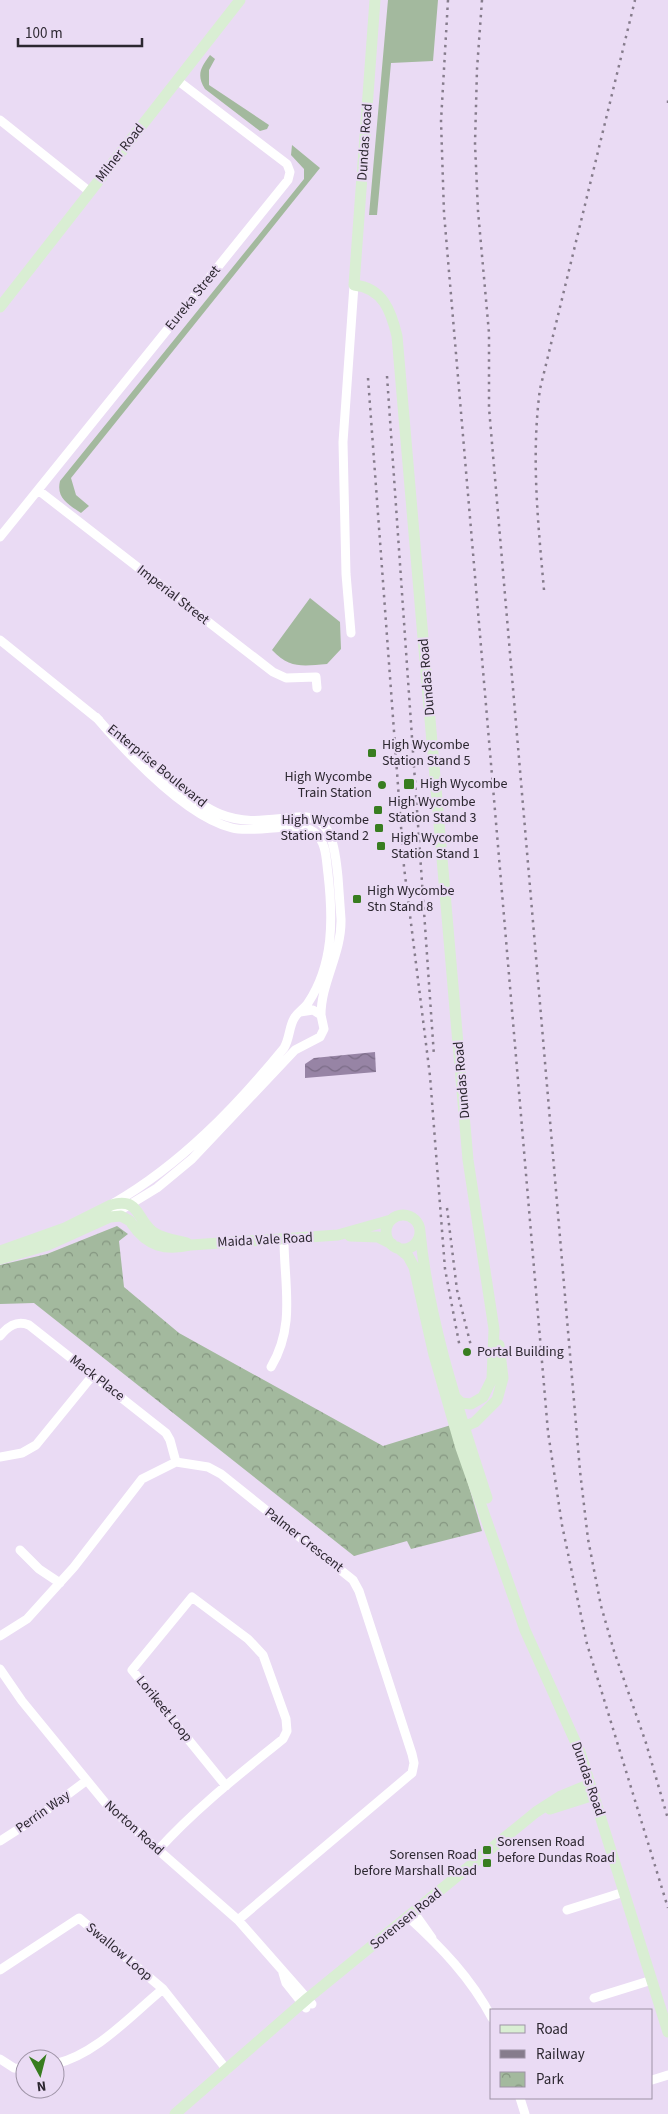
<svg xmlns="http://www.w3.org/2000/svg" width="668" height="2114" font-family="'Source Sans 3',sans-serif">
<style>
.grass{fill:#a3b99e}
.park{fill:url(#park-crowns)}
.water{fill:url(#water-waves)}
.lines{fill:none;stroke-linecap:round;stroke-linejoin:round}
.street{stroke:#fff;stroke-width:9}
.secondary{stroke:#d9eed3;stroke-width:11}
.rail{stroke:#867c8c;stroke-width:2.5;stroke-dasharray:2.5 5;stroke-linecap:butt}
.poi-dot{fill:#387d20;stroke:#eadbf4;stroke-width:2}
.labels{text-anchor:middle;dominant-baseline:central;stroke-width:4;stroke-linejoin:round;paint-order:stroke}
.street-label{font-size:14px;fill:#2c2730;stroke:#eadbf4}
.poi-label{font-size:14px;fill:#2c2730;stroke:#eadbf4;text-anchor:start}
</style>
<defs>
<pattern id="park-crowns" width="20" height="18" patternUnits="userSpaceOnUse" patternTransform="scale(1.25)"><rect width="20" height="18" fill="#a3b99e"/><path d="M2 6a3 3 0 1 1 6 0M12 15a3 3 0 1 1 6 0" fill="none" stroke="#859681"/></pattern>
<pattern id="water-waves" width="16" height="10" patternUnits="userSpaceOnUse" patternTransform="scale(1.25)"><rect width="16" height="10" fill="#9784a5"/><path d="M0 5q4-4 8 0t8 0" fill="none" stroke="#7b6c87"/></pattern>
</defs>
<rect width="100%" height="100%" fill="#eadbf4"/>
<!-- grass -->
<path class="grass" d="M388,0H438L433,61L391,63L377,215H369Z
M210,55L215,59L209,70V85L269,125L267,129L260,131L205,89C196,75 201,67 210,55Z
M292,145L320,168L71,478L76,495L89,506L81,513C68,504 56,498 60,481L304,179V169L291,155Z
M310,598L340,622L341,649L327,664C303,666 290,669 272,650Z"/>
<!-- park -->
<path class="park" d="M117,1226L128,1234L119,1241L124,1287L179,1333L383,1446L451,1425L482,1531L411,1549L407,1541L354,1556L34,1303L0,1304V1265L47,1254Z"/>
<!-- water -->
<path class="water" d="M375,1052L376,1072L305,1078V1064L314,1058Z"/>
<g class="lines">
<!-- street -->
<path class="street" d="M0,120L90,192
M38,490L273,672L286,678L316,677L317,688
M0,537L288,180L290,172L287,164L177,80
M351,633L346,574L343,442L354,285
M0,640L99,720
M96,717C127,753 185,816 232,828C255,834 298,820 314,832C327,842 326,860 328,874C333,918 334,964 308,1003C305,1008 299,1011 295,1017C289,1025 290,1038 284,1048C235,1108 181,1164 114,1203
M115,733C143,756 188,801 220,814C247,825 270,819 298,817C334,814 335,851 338,877C339,891 340,905 341,919C342,953 321,982 321,1015
M111,1216L157,1188L192,1159L295,1050L320,1037L324,1029L321,1015L313,1010L300,1012
M0,1336C8,1326 17,1320 29,1325L166,1433L170,1440L176,1462
M271,1367C296,1325 284,1285 284,1239
M0,1457L22,1453L36,1445L93,1375
M20,1550L39,1569L60,1583
M0,1636L27,1619L74,1567L142,1479L176,1462L208,1467L221,1474L353,1580L359,1591L412,1754L414,1763L412,1773L238,1920
M0,1669L22,1701L107,1805L238,1920L312,2004
M0,1841L39,1816L86,1781
M159,1849C196,1808 240,1774 283,1739L287,1731L286,1719L263,1655L248,1639L192,1597L132,1670L226,1786
M567,1910L624,1892
M415,1914L432,1938
M408,1917C441,1947 471,1978 492,2018
M0,1970L79,1918L163,1989L227,2070
M283,1973L286,1983L306,2008
M594,1998L652,1980
M0,2059L14,2068L25,2069
M55,2064C97,2054 131,2015 163,1989
M652,2080L668,2075
M520,2098L525,2114"/>
<!-- secondary -->
<path class="secondary" d="M375,0L354,285C383,288 391,311 397,336L468,1160L494,1329L492,1379L483,1397L471,1404L461,1403L455,1397
M0,307L240,0
M386 1232a17 17 0 1 1 34 0a17 17 0 1 1-34 0Z
M132,1224C147,1246 165,1251 191,1245L338,1235L391,1220
M420,1232C429,1324 459,1411 487,1498
M350,1236L378,1237L392,1244
M397,1247L408,1256L414,1267L434,1355L461,1448L525,1630L580,1752L668,2032
M0,1251L65,1228L111,1205C140,1197 136,1219 153,1232C163,1239 176,1240 187,1243
M0,1259L48,1245L110,1217L121,1216L130,1221
M458,1425L464,1427L475,1422L497,1400L503,1378L499,1345
M550,1809L594,1795
M175,2114L308,1998L536,1812L561,1796L590,1784"/>
<!-- rail -->
<path class="rail" d="M448,0L441,121L444,213L548,1432L562,1525L587,1644L668,1908
M482,0L477,69L475,144L478,211L489,333V408L580,1471L588,1539L601,1606L614,1651L646,1743L668,1819
M668,103V100
M387,376L434,1056
M368,378L404,867L430,1076L445,1269L460,1348
M544,590C538,523 531,456 540,389L635,0
M447,1208L457,1290L471,1346"/>
</g>
<!-- markers -->
<g class="poi-dot">
<rect x="367" y="748" width="10" height="10" rx="2.5"/>
<rect x="403" y="778" width="12" height="12" rx="2.5"/>
<circle cx="382" cy="785" r="5"/>
<rect x="373" y="805" width="10" height="10" rx="2.5"/>
<rect x="374" y="823" width="10" height="10" rx="2.5"/>
<rect x="376" y="841" width="10" height="10" rx="2.5"/>
<rect x="352" y="894" width="10" height="10" rx="2.5"/>
<circle cx="467" cy="1352" r="5"/>
<rect x="482" y="1845" width="10" height="10" rx="2.5"/>
<rect x="482" y="1858" width="10" height="10" rx="2.5"/>
</g>
<g class="labels">
<!-- street labels -->
<g class="street-label">
<text transform="translate(365 142) rotate(-86)">Dundas Road</text>
<text transform="translate(120 153) rotate(-52)">Milner Road</text>
<text transform="translate(193 298) rotate(-51)">Eureka Street</text>
<text transform="translate(173 595) rotate(38)">Imperial Street</text>
<text transform="translate(427 677) rotate(-95)">Dundas Road</text>
<text transform="translate(157 766) rotate(39)">Enterprise Boulevard</text>
<text transform="translate(462 1080) rotate(-95)">Dundas Road</text>
<text transform="translate(265 1240) rotate(-3)">Maida Vale Road</text>
<text transform="translate(97 1378) rotate(38)">Mack Place</text>
<text transform="translate(304 1540) rotate(38)">Palmer Crescent</text>
<text transform="translate(164 1709) rotate(51)">Lorikeet Loop</text>
<text transform="translate(588 1779) rotate(71)">Dundas Road</text>
<text transform="translate(43 1812) rotate(-35)">Perrin Way</text>
<text transform="translate(134 1828) rotate(42)">Norton Road</text>
<text transform="translate(406 1919) rotate(-39)">Sorensen Road</text>
<text transform="translate(119 1952) rotate(40)">Swallow Loop</text>
</g>
<!-- poi labels -->
<g class="poi-label">
<text x="382" y="745">High Wycombe<tspan x="382" dy="16">Station Stand 5</tspan></text>
<text x="372" y="777" text-anchor="end">High Wycombe<tspan x="372" dy="16">Train Station</tspan></text>
<text x="420" y="784">High Wycombe</text>
<text x="388" y="802">High Wycombe<tspan x="388" dy="16">Station Stand 3</tspan></text>
<text x="369" y="820" text-anchor="end">High Wycombe<tspan x="369" dy="16">Station Stand 2</tspan></text>
<text x="391" y="838">High Wycombe<tspan x="391" dy="16">Station Stand 1</tspan></text>
<text x="367" y="891">High Wycombe<tspan x="367" dy="16">Stn Stand 8</tspan></text>
<text x="477" y="1352">Portal Building</text>
<text x="497" y="1842">Sorensen Road<tspan x="497" dy="16">before Dundas Road</tspan></text>
<text x="477" y="1855" text-anchor="end">Sorensen Road<tspan x="477" dy="16">before Marshall Road</tspan></text>
</g>
</g>
<!-- legend -->
<rect x="490" y="2009" width="162" height="90" fill="#eadbf4" stroke="#9e93a6"/>
<rect x="500" y="2025" width="25" height="8" fill="#d9eed3" stroke="#9e93a6"/>
<text x="536" y="2034" font-size="15" fill="#2c2730">Road</text>
<rect x="500" y="2050" width="25" height="8" fill="#867c8c" stroke="#9e93a6"/>
<text x="536" y="2059" font-size="15" fill="#2c2730">Railway</text>
<rect x="500" y="2072" width="25" height="15" fill="url(#park-crowns)" stroke="#9e93a6"/>
<text x="536" y="2084" font-size="15" fill="#2c2730">Park</text>
<!-- north arrow -->
<g transform="translate(40 2074) rotate(173)"><circle r="24" fill="#eadbf4" stroke="#9e93a6"/>
<path d="M0-4L9 19L0 12L-9 19Z" fill="#387d20"/>
<text y="-8" font-size="14" font-weight="bold" text-anchor="middle" fill="#2c2730">N</text>
</g>
<!-- scale -->
<path d="M18 38v8h124v-8" fill="none" stroke="#2c2730" stroke-width="2.5"/>
<text x="25" y="38" font-size="15" fill="#2c2730" stroke="#eadbf4" stroke-width="4" paint-order="stroke">100 m</text>
</svg>
